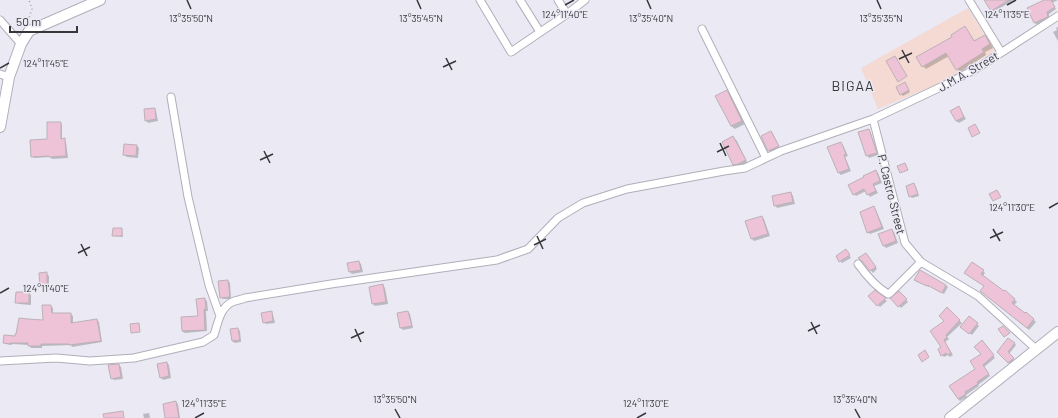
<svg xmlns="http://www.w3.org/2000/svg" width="1058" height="418" font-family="Barlow,sans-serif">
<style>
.education{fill:#f4dad3}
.shadow{fill:#0003}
.building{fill:#eec3d8;stroke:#bcb1b6}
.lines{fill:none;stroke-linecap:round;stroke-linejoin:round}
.street-casing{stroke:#b0afb9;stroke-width:9}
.secondary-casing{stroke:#b0afb9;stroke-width:12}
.path{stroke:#a2a1aa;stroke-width:1.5;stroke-dasharray:1 3;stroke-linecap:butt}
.street{stroke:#fff;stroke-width:7}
.secondary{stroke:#fff;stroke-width:10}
.ticks{fill:none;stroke:#37363b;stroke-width:1.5}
.labels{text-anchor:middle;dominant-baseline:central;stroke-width:3;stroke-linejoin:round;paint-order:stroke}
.street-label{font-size:12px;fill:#37363b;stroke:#eae9f4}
.quarter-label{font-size:14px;letter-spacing:1px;fill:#37363b;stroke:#eae9f4}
.ticks-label{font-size:10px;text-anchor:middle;fill:#37363b;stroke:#eae9f4;stroke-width:3;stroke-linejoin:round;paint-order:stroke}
</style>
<rect width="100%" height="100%" fill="#eae9f4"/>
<!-- education -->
<path class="education" d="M968,8L995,51L938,84L878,109L861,68Z"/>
<!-- shadow -->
<path class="shadow" d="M992,0H1014L993,12L991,10Z
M1047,0H1058L1052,3L1056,9L1049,14V18L1037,25L1035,23L1029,8Z
M1058,27V41L1053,32L1057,30L1056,28Z
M965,28L968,31L975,42L985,36L988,39L993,48L985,52L986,55L960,72L957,69L949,56L926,69L923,66L953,37Z
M905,83L910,92L903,96L901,94Z
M727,92L730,95L745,124L735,129L731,126L717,97Z
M959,108L966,119L959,123L956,121Z
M154,109L156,111L158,121L148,123L146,120Z
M60,123L62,125V140L64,139L66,142L68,158L52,159L50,157L34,158L32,156L48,140Z
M869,131L871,133L878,155L869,158L867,155Z
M771,132L773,134L780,148L771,153L769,151L762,137Z
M733,137L737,141L748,164L737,168L734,164Z
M841,143L843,145L848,156L845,157L851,171L841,175L839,173Z
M137,146L139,148L138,158L127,157L124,155Z
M876,172L878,173L882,183L874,186L878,193L870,197L866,191L856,196L854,194Z
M914,184L916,187L919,196L912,198L910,196Z
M791,193L793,196L795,204L777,208L775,205Z
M874,208L876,210L884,229L870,234L868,232Z
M762,217L764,219L770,236L754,241L752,239L747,222Z
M122,229L123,237L113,236Z
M891,230L894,232L898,243L886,248L884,246L879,235Z
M848,253L851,258L842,263L840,261Z
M866,254L877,269L873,273L864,262Z
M359,262L361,264L363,272L352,274L350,272Z
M983,271L985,273L983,276L1004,292L1005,291L1017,302L1013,306L1025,315L1026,313L1036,322L1029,330L983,293L985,286L968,275Z
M46,273L49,276V288H43L41,286Z
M915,280L946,285L948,287L944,294L929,286V287L917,282Z
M228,281L230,283L231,299H223L221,297Z
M383,285L385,288L388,304L375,306L373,304Z
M875,292L887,301L880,307L870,296Z
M899,292L908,302L901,308L892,299Z
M17,293H29L31,295V305L19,304L16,302Z
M204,299L207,301L208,311H206L207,331L185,333L182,331L199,317Z
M51,306L53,308V314H71L73,316V324L97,320L99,322L102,342L72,347L71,345L42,346V348H31L29,345L12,344V345L6,344L4,342L16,337L44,321Z
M947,308L962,323L947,337L949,339L945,342L953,355L950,357L948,355L944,357L939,350L943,348Z
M271,312L273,315L275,323L266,324L264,322Z
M408,312L410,314L413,328L403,330L401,328L398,314Z
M977,324L979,326L972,335L962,327Z
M238,329L240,331L241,342L235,343L232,341Z
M1014,343L1016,345L1009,354L1015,361L1010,364L999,352Z
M984,344L995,358L984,367L990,376L978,385L979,386L966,395L967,397L960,401L958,399L977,369L982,354Z
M167,363L169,365L171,378L163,380L161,377Z
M119,365L121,367L123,379L114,380L111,378Z
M176,402L178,404L180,418H166Z
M149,413L150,418H144L143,414Z"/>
<!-- building -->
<path class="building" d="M984,0H1009L991,11Z
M1044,0H1051L1055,7L1047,12L1048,17L1034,23L1027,8Z
M965,26L974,41L985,35L990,44L982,49L984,52L956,70L946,53L922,67L916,57L952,37L951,35Z
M895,56L907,76L898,82L886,61Z
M905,82L909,90L900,95L896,87Z
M727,90L742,121L731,126L715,96Z
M959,106L964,117L956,121L950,111Z
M155,108L156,119L145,121L144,109Z
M47,122H61V139L65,138L66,156L49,157V156L31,157L30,140L47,139Z
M975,124L980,133L972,137L968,128Z
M869,129L877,153L866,156L858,132Z
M771,131L779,146L768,151L761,136Z
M733,136L746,160L738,164L733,165L722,142Z
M841,142L846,154L844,155L849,169L838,173L827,147Z
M124,144L137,145L136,156L123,155Z
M905,163L908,170L900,173L897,166Z
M876,170L880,181L873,184L876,191L867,195L864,189L853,195L848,185L864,177L863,176Z
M914,183L918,194L909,197L906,186Z
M997,190L1001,197L993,201L989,194Z
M791,192L793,202L774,206L772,196Z
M874,206L882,227L867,233L860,212Z
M762,216L768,234L751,239L745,221Z
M113,228H122V236H112Z
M892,229L896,241L883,246L878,234Z
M846,249L850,255L839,262L836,256Z
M866,253L876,267L870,271L862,261L858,258Z
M359,261L361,270L349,272L347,263Z
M972,262L984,270L981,274L1004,291L1005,290L1015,299L1012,303L1025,313L1026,312L1034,319L1027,328L980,291L984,286L964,273Z
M920,270L946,285L942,293L927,285V286L914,280Z
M47,272V286H40L39,273Z
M228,280L230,297L220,298L218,281Z
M383,284L386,302L372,304L369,287Z
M875,290L886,298L877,306L868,296Z
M899,291L907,299L898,307L890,298Z
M16,292H29V303H15Z
M205,298L206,309H204L205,330L182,331L181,317L198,316L196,299Z
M42,305H51L52,313H71V323L97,319L101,341L69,345V344H41V346H28V343H10V344L3,343L4,335L15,336V334H16L19,318L28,319L43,320Z
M947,307L960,320L946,335L947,337L944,340L951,353L947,355L946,353L941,356L938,349L941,347L930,331L944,321L939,316Z
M272,311L273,321L263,323L261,313Z
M408,311L412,326L400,328L397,313Z
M969,316L978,323L969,334L960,327Z
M139,323L140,332L131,333L130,324Z
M1003,326L1010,333L1004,337L998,329Z
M238,328L240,340L232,341L230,329Z
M1008,338L1015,343L1008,352L1014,358L1008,363L997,352Z
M982,340L994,355L983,365L989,374L977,382L978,384L965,392L966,394L958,399L949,386L975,369L970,361L981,354L974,347Z
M925,350L929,357L922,362L918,355Z
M167,362L169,376L160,378L157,364Z
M119,364L121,377L111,379L108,365Z
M176,401L179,418H165L163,404Z
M123,411L124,418H104L103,414Z"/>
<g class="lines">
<defs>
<path id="street" d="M480,0L511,52L567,14L585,0
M520,0L540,32
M558,0L567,14
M969,0L1001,52
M0,20L21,44
M702,29L766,158
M0,74L9,77
M171,97L188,197L209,285L220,316
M873,119L905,243L921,262L978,296L1036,349
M858,264C866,275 876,287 888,294L890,293L921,262
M0,361L56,358L90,361L134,358L203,342L214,335C218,323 220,308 232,302C236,300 241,300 245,298L331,284L497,260L528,249L558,218L583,203L627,189L724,171L745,168L781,151L873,119L945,85L979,67L1058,16"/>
<path id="secondary" d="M0,127L9,77L21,44L29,31L100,0
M950,418L1058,332"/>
</defs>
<!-- street casing -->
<use href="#street" class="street-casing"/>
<!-- secondary casing -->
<use href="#secondary" class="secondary-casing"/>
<!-- path -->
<path class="path" d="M28,21L32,9L29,0"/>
<!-- street -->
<use href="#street" class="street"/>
<!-- secondary -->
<use href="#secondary" class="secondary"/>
</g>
<!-- ticks -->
<path class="ticks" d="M187,0L191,9M417,0L421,9M647,0L651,9M877,0L881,9M565,5L574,0M1007,5L1016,0M902,50L909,63M446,58L452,70M899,59L912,53M443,67L456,61M0,68L9,63M720,143L726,156M264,151L270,163M717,152L729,146M260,160L273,154M1049,208L1058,203M993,229L1000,241M537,236L543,249M990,238L1003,232M81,244L87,256M534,245L546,239M78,253L90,247M0,293L9,288M811,322L817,334M355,329L361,342M808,331L820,325M351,338L364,332M395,409L400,418M855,409L860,418M195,418L204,413M637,418L646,413"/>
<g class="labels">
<!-- street labels -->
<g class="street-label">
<text transform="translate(968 71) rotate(-30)">J.M.A. Street</text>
<text transform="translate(892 194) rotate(76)">P. Castro Street</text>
</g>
<!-- quarter labels -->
<g class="quarter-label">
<text x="853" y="85">BIGAA</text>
</g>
</g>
<g class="ticks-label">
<text x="565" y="18">124°11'40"E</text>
<text x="1007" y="18">124°11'35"E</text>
<text x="191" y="22">13°35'50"N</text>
<text x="421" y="22">13°35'45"N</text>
<text x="651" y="22">13°35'40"N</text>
<text x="881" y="22">13°35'35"N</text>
<text x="46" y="67">124°11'45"E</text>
<text x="1012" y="211">124°11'30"E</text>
<text x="46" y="292">124°11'40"E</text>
<text x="395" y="403">13°35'50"N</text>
<text x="855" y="403">13°35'40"N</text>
<text x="204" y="407">124°11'35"E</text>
<text x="646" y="407">124°11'30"E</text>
</g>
<!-- scale -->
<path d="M10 26v6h67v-6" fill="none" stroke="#37363b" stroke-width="2"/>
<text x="16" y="26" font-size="12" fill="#37363b" stroke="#eae9f4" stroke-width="3" paint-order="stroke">50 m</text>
</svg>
